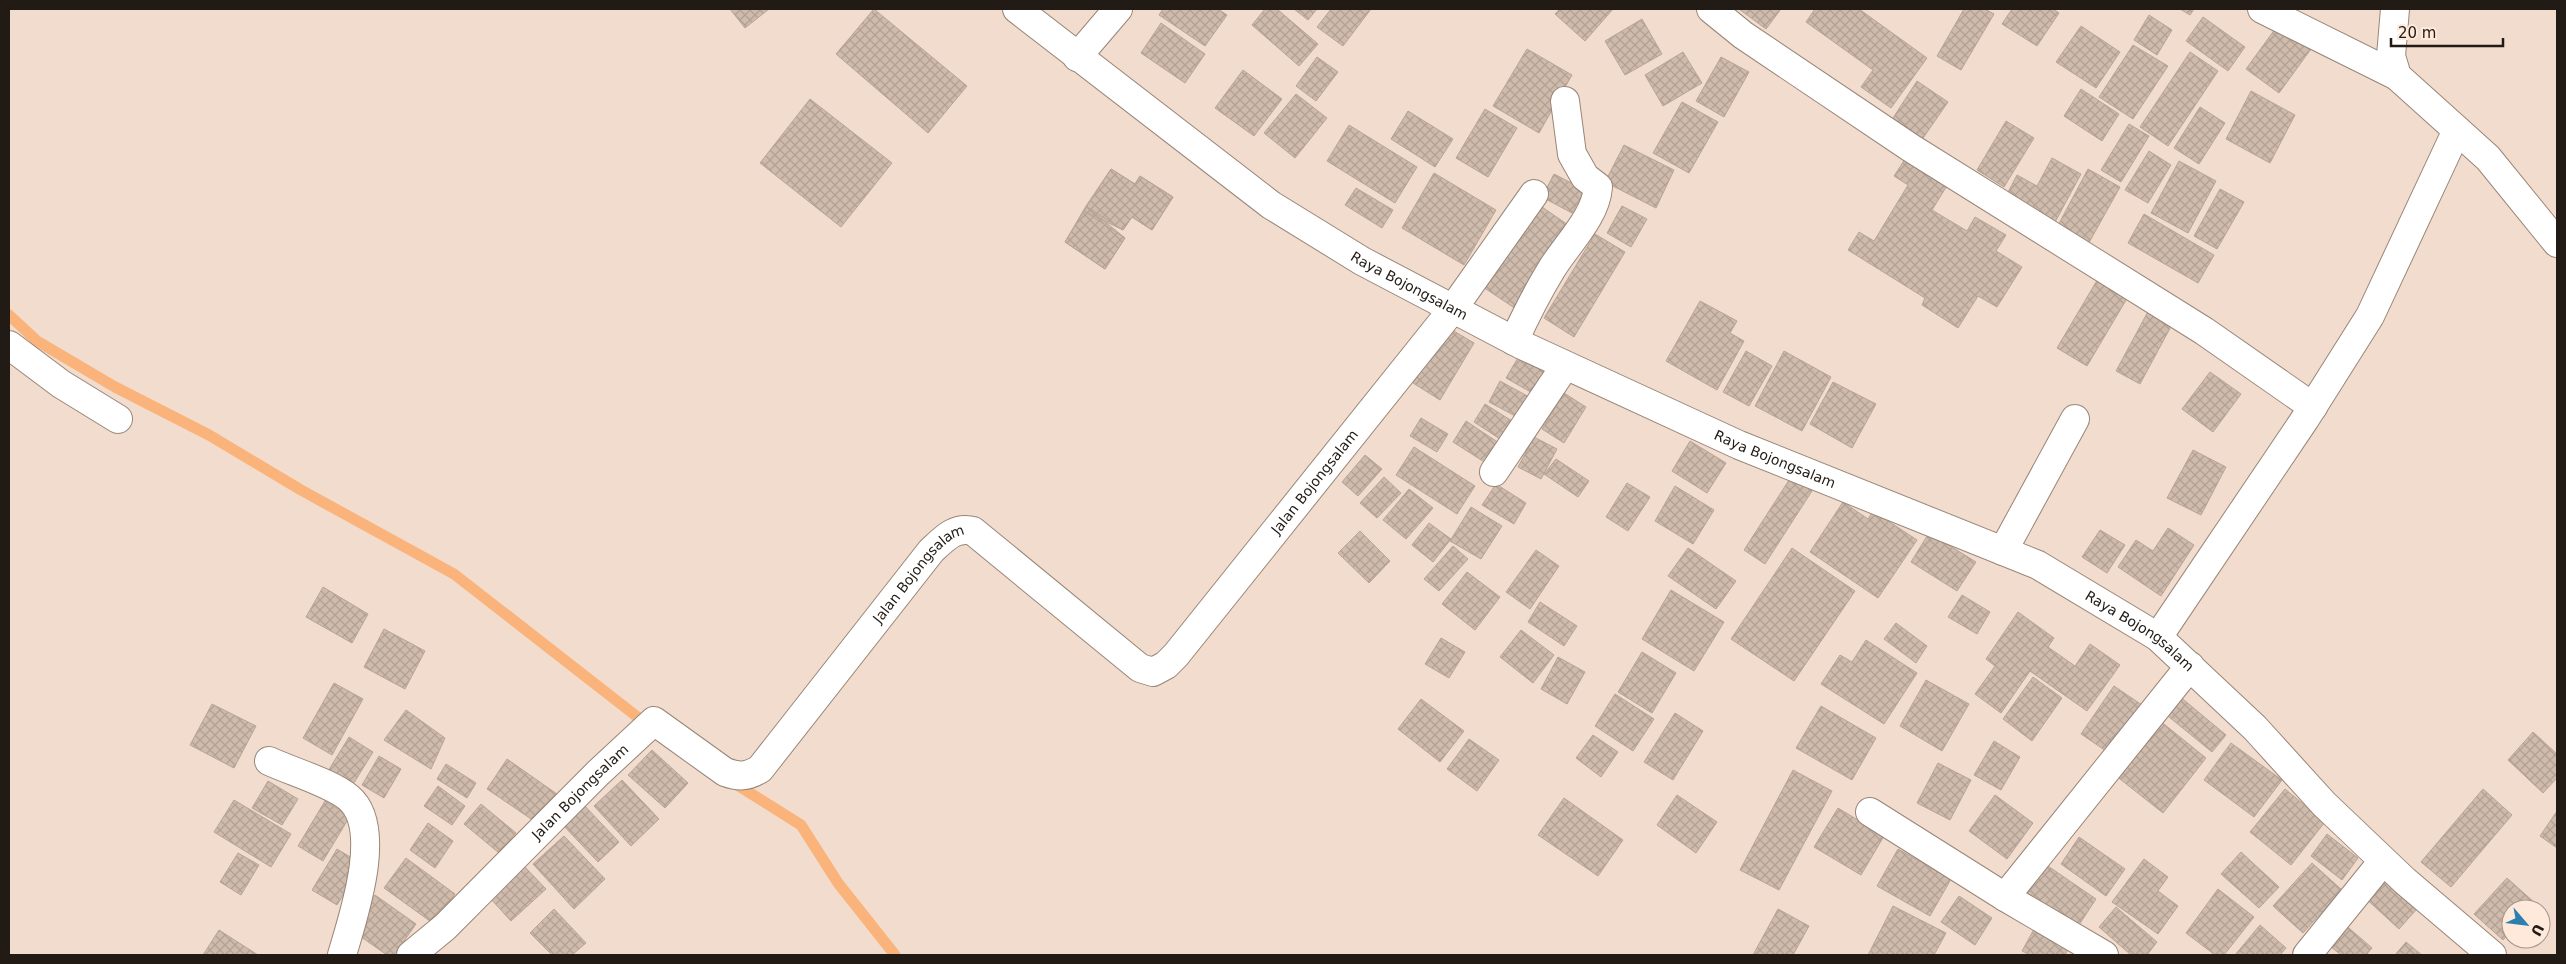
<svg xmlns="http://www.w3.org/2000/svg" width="2566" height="964" font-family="'DejaVu Sans',sans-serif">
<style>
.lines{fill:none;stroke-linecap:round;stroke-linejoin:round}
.stream{stroke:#fab37a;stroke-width:11}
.building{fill:url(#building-cross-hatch);stroke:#b8a597}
.street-casing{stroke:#988678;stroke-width:30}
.secondary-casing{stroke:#988678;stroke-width:30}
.street{stroke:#fff;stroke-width:28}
.secondary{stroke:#fff;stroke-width:28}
.labels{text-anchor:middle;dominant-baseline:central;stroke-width:5;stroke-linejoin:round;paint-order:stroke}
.street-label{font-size:14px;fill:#211a15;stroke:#fee9da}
</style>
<defs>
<pattern id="building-cross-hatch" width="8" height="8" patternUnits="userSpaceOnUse" patternTransform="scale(1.25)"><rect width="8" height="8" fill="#cfbbac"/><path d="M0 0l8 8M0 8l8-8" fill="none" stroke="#b1a093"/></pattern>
</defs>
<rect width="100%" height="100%" fill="#f1dccd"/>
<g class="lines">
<!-- stream -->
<path class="stream" d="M9,315L37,341L115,387L209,435L301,490L454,574L649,726
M731,781L801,825L838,883L895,955"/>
</g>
<!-- building -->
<path class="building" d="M730,9H769L745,28Z
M874,9L967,86L928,133L836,54Z
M1163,9H1218L1227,15L1205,46L1159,15Z
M1265,9H1277L1318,44L1299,66L1252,25Z
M1294,9H1317L1308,20Z
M1331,9H1371L1343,46L1317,27Z
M1560,9H1613L1585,41L1555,14Z
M1739,9H1781L1766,29Z
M1815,9H1859L1927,58L1891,108L1861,87L1873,70L1806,22Z
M1964,9H1985L1994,14L1961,70L1937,56Z
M2012,9H2053L2059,13L2037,46L2002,24Z
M2180,9H2194L2190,15Z
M2149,15L2172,30L2157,55L2134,40Z
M2203,17L2245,47L2228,71L2186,41Z
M1642,19L1662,54L1625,75L1605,41Z
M1161,23L1205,54L1185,83L1141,53Z
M2278,25L2311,49L2279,93L2246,69Z
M2081,26L2120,52L2096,88L2056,62Z
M2133,45L2168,66L2133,119L2099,97Z
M1527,49L1572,75L1539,133L1493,106Z
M1683,52L1702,83L1663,106L1645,75Z
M2190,52L2218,71L2168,146L2140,127Z
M1317,57L1338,72L1316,101L1296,86Z
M1721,57L1749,72L1724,117L1696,101Z
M1243,70L1282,99L1254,136L1215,108Z
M1917,81L1948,102L1921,141L1891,121Z
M2081,89L2119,114L2102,141L2064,116Z
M2251,91L2295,115L2270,163L2226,139Z
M1296,94L1327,118L1295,158L1264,133Z
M810,99L892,163L841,227L760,163Z
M1682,102L1718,122L1689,173L1653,153Z
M2200,107L2225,123L2199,164L2174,148Z
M1485,109L1517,128L1488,177L1456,158Z
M1408,111L1453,139L1435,167L1391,139Z
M2006,121L2034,138L2004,187L1977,170Z
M2129,124L2149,136L2121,182L2101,170Z
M1349,125L1417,167L1395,203L1327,161Z
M1624,145L1674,170L1656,208L1605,182Z
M1911,150L1953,176L1932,210L1967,231L1975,217L2006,235L1996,251L2022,267L1997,307L1978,296L1958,328L1922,305L1925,298L1848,250L1859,232L1874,241L1908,185L1894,176Z
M2149,151L2171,165L2148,203L2125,190Z
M2052,158L2081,174L2054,224L2005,198L2017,175L2037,186Z
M2179,161L2216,181L2188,233L2151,213Z
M1111,169L1135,184L1140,176L1173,197L1152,230L1132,217L1123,230L1086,206Z
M1111,169L1135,184L1140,176L1173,197L1152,230L1132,217L1123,230L1084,211Z
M2088,169L2120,187L2086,248L2055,231Z
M1434,173L1496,210L1464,265L1402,228Z
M1554,174L1585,190L1572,213L1542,197Z
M1356,188L1393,210L1382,228L1345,205Z
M2220,189L2244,202L2217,249L2194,236Z
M1532,200L1571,227L1516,309L1477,283Z
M1086,206L1125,238L1105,269L1065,242Z
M1622,206L1647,219L1631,247L1607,233Z
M1084,211L1125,238L1105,269L1065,242Z
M2144,214L2214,255L2198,283L2128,243Z
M1595,234L1625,252L1574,337L1544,318Z
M2102,272L2132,290L2087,366L2057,348Z
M1700,301L1737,321L1730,333L1744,341L1717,390L1666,361Z
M2151,306L2175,319L2140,384L2116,371Z
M1447,327L1474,343L1440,400L1413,383Z
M1746,351L1772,366L1749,406L1723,392Z
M1784,351L1831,377L1802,431L1755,406Z
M1519,356L1547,373L1534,394L1506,378Z
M2210,372L2241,394L2213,432L2182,409Z
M1500,381L1531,398L1519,418L1489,402Z
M1833,382L1876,404L1852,448L1810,424Z
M1564,393L1586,407L1564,443L1542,429Z
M1485,404L1512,421L1500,439L1474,422Z
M1421,418L1448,434L1437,452L1410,436Z
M1466,421L1502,445L1489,465L1453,442Z
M1534,437L1557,449L1541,479L1518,467Z
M1690,441L1726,463L1707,493L1672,471Z
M1414,447L1475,486L1457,514L1396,475Z
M2193,450L2226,467L2201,515L2167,498Z
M1365,455L1382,469L1358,496L1342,482Z
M1556,459L1589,481L1578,497L1544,474Z
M1384,477L1401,493L1377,518L1360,503Z
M1791,477L1812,491L1765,564L1744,550Z
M1627,483L1650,497L1628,531L1606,517Z
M1496,484L1526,503L1514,524L1482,505Z
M1675,486L1714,510L1693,544L1655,521Z
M1409,489L1433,508L1406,539L1383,520Z
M1843,502L1868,519L1873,511L1917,540L1878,598L1810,552Z
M1471,507L1502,526L1481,559L1450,541Z
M1429,523L1451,539L1433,562L1412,545Z
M2168,528L2194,545L2161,596L2118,567L2136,540L2153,551Z
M2100,530L2125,545L2107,573L2082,557Z
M1360,531L1390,561L1369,583L1338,553Z
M1929,533L1976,562L1957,591L1911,562Z
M1453,546L1468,559L1439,591L1424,579Z
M1688,548L1736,581L1716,609L1668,576Z
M1792,548L1855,591L1794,681L1731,639Z
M1536,550L1559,566L1530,609L1506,592Z
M1467,572L1500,597L1475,630L1442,604Z
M323,587L368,614L352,643L306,617Z
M1671,590L1724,622L1694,671L1642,639Z
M1962,595L1990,612L1977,634L1948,617Z
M1540,602L1577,626L1564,646L1528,622Z
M2018,612L2054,638L2048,647L2075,666L2090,644L2120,665L2087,711L2030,671L2001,713L1975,694L1995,666L1986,659Z
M1896,623L1927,646L1916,663L1884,639Z
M384,629L425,651L405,689L364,667Z
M1521,630L1554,655L1533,683L1500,657Z
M1441,638L1465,652L1449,678L1425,664Z
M1866,640L1917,673L1884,724L1821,684L1840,655L1852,662Z
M1642,652L1676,673L1652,713L1618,692Z
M1558,657L1585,672L1567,704L1541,689Z
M2033,677L2062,698L2032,741L2003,719Z
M1926,680L1969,704L1942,751L1900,726Z
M334,683L363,699L332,755L303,738Z
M2114,686L2142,705L2109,753L2081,734Z
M1615,694L1654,719L1633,751L1595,726Z
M2178,695L2226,735L2212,752L2163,712Z
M1421,699L1464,731L1440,762L1398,729Z
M212,704L256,726L234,768L190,745Z
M1821,706L1876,738L1852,780L1796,748Z
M406,710L445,738L431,769L384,740Z
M1675,713L1703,731L1673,780L1644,762Z
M2159,720L2206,758L2163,813L2115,775Z
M2533,732L2557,754V778L2543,793L2508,760Z
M1593,735L1618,752L1601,777L1576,758Z
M349,737L373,752L352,786L328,771Z
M1469,739L1499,760L1477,791L1447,769Z
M1994,741L2020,757L2001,790L1974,775Z
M2231,743L2282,780L2254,817L2204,780Z
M652,750L688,783L665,808L628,775Z
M379,756L401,769L384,798L362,785Z
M507,759L557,794L537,823L487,789Z
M1938,763L1971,780L1950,820L1917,803Z
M446,764L476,783L467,798L437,779Z
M1793,770L1832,791L1779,890L1740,870Z
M622,780L659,819L631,846L594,806Z
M268,781L298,799L282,825L252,808Z
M438,786L465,806L452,825L424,806Z
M2285,789L2325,822L2291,865L2250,832Z
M2483,789L2512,815L2451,887L2421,862Z
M1677,795L1717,822L1696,853L1657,825Z
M1995,795L2033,823L2007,859L1969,831Z
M1564,798L1623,840L1598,876L1538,835Z
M234,800L291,834L271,867L214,832Z
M325,801L350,816L323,861L298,846Z
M582,803L619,842L598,862L561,823Z
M481,804L516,833L499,853L464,824Z
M1838,808L1884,836L1861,875L1814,847Z
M2557,811V848L2540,836Z
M428,823L453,841L435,868L410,850Z
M2327,834L2358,858L2342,880L2311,856Z
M564,836L605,879L574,909L533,864Z
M2079,837L2125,869L2106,896L2061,864Z
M337,849L362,864L337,905L312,890Z
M1898,849L1951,879L1930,916L1877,886Z
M2241,852L2279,887L2259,908L2221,874Z
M238,853L259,865L241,895L220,882Z
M406,858L455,894L434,924L384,888Z
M2144,859L2168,877L2158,891L2178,906L2158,934L2112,902Z
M2312,863L2342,890L2303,933L2273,906Z
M2045,864L2096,899L2077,928L2025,893Z
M523,865L546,889L511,921L489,897Z
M2380,877L2416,910L2399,929L2363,896Z
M2507,878L2535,903L2530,909H2511V931L2503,940L2474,914Z
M2218,889L2254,917L2224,955H2215L2186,933Z
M375,895L416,924L394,955H387L351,930Z
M1959,896L1992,918L1975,945L1941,922Z
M1893,906L1946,933L1934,955H1868Z
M2116,907L2157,942L2147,955H2131L2099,927Z
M554,909L586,943L572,955H552L530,933Z
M1778,909L1809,926L1793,955H1753Z
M2038,922L2072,942L2065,955H2030L2022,951Z
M2342,922L2372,948L2366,955H2341L2325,942Z
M2260,925L2286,948L2280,955H2235Z
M219,930L258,955H203Z
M2406,942L2422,955H2395Z"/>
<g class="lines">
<defs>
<g id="street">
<path d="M1711,9L1743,35L1911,148L2204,331L2313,407"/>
<path d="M2262,9L2397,76"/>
<path d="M1077,57L1118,9"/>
<path d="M2457,130L2488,158L2557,243"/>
<path d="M1514,341C1525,317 1537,293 1551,270C1566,245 1596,217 1598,187L1585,177L1572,154L1565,101"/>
<path d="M9,345L61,384L118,419"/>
<path d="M1494,472L1565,366"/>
<path d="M2003,551L2075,419"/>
<path d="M2158,637L2305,419L2370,316L2457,130L2397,76L2391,56L2395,9"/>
<path d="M269,761C290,771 332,783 349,798C384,828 353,917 342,955"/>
<path d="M1870,812L2005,897L2104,955"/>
<path d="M2005,897L2190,666"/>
<path id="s1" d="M411,955L445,927L598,773L654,721L725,772C739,777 747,777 760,769L931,551C944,539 955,526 973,531L1140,668L1153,672L1166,665L1176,655L1452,310L1534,194"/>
<path d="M2307,955L2383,861"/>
</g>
<g id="secondary">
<path id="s2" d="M1017,9L1271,205L1362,261L1522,345L1739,445L2038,565L2158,637L2255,728L2324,804L2405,881L2492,955"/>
</g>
</defs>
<!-- street casing -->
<use href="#street" class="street-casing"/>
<!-- secondary casing -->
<use href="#secondary" class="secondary-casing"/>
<!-- street -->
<use href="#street" class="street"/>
<!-- secondary -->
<use href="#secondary" class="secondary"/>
</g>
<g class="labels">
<!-- street labels -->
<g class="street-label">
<text stroke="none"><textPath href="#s2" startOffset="481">Raya Bojongsalam</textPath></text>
<text stroke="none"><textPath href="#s2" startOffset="886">Raya Bojongsalam</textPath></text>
<text stroke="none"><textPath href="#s1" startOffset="1268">Jalan Bojongsalam</textPath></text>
<text stroke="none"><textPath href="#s1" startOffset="714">Jalan Bojongsalam</textPath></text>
<text stroke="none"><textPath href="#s2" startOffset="1291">Raya Bojongsalam</textPath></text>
<text stroke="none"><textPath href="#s1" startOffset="235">Jalan Bojongsalam</textPath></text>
</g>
</g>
<!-- border -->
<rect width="2566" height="964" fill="none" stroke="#211a15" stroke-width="20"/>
<!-- north arrow -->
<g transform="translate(2526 924) rotate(118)"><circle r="24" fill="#fee9da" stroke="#a6968b"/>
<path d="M0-4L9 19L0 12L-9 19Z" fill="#2d7fb0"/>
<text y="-8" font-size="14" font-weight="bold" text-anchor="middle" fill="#211a15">U</text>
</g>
<!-- scale -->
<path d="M2391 38v8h112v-8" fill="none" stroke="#211a15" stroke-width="2.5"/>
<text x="2398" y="38" font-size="15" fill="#211a15" stroke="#fee9da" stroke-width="4" paint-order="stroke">20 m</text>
</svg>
